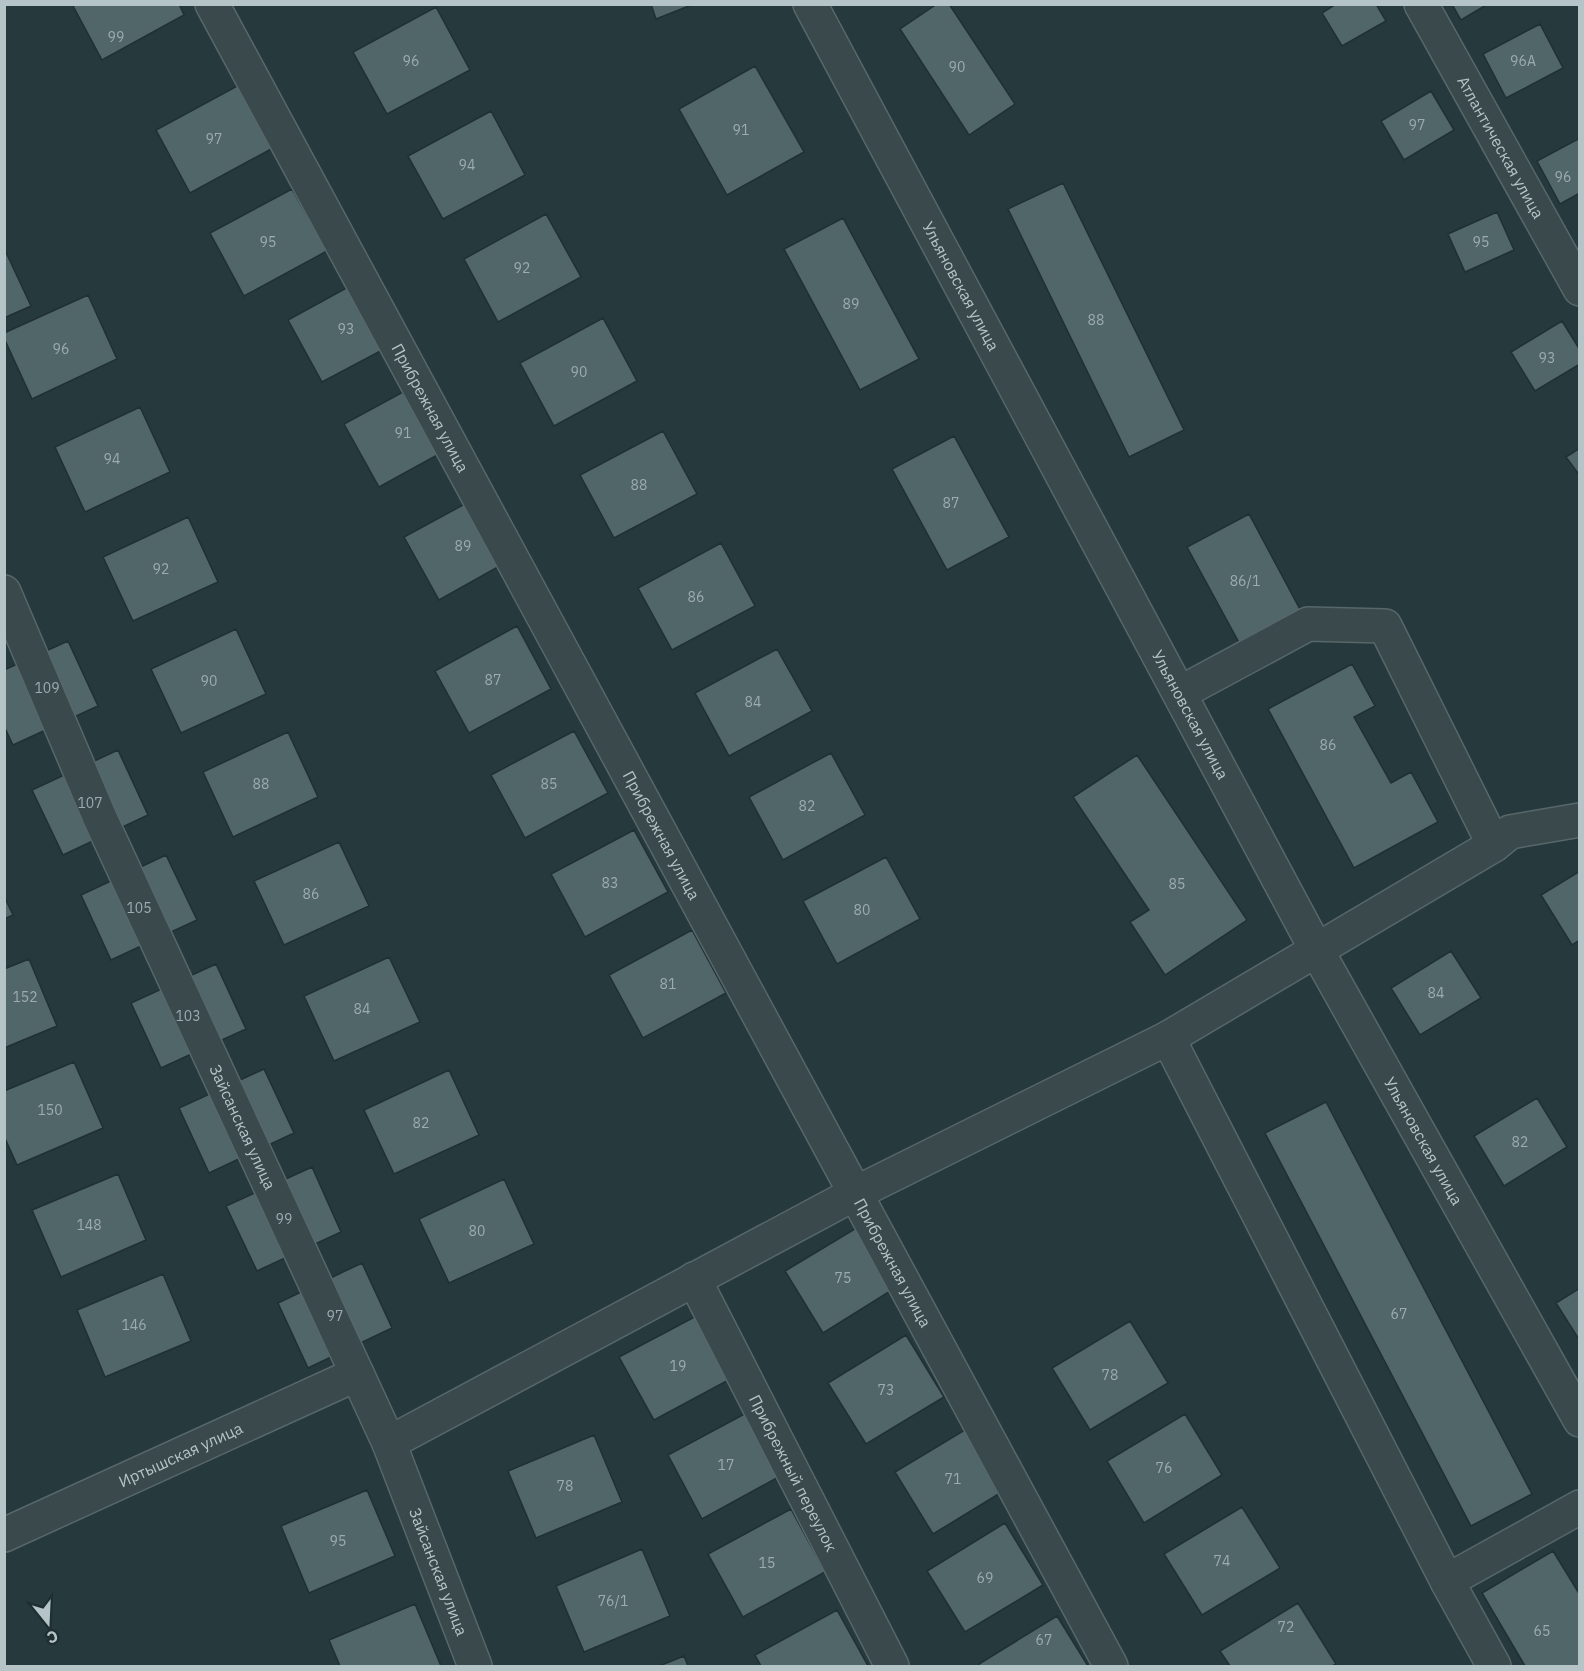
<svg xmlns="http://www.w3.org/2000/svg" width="1584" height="1671" font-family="'IBM Plex Sans',sans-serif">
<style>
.building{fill:#516669;stroke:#203033;stroke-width:1.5}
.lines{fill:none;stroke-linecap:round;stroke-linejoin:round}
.minor-casing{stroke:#57676a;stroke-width:36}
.minor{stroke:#39494c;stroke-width:33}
.labels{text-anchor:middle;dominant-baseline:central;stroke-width:4.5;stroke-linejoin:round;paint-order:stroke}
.number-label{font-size:14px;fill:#9cacb0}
.street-label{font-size:16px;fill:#b5c4c7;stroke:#1e2e31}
</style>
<rect width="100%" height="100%" fill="#26393c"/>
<!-- building -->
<path class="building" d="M72,4H179L184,15L102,60Z
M651,4H694L656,19Z
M937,4H949L1015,104L969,135L900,29Z
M1336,4H1376L1386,21L1342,46L1322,13Z
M1452,4H1488L1461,20Z
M436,7L470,70L387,114L353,52Z
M1540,24L1563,68L1506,98L1483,54Z
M755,66L804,152L727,195L679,109Z
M239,85L273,148L190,193L156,130Z
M1431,91L1454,130L1404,160L1381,121Z
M491,111L525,175L443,219L408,156Z
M1580,138V193L1560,204L1537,161Z
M1063,183L1184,430L1129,457L1008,209Z
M292,189L327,251L244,296L210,233Z
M1497,212L1514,250L1465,272L1448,234Z
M546,214L581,277L498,322L464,259Z
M843,218L919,359L860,390L784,249Z
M4,248L31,306L4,318Z
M370,275L405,338L322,382L288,320Z
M88,295L117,359L32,399L4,338V333Z
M603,318L637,381L554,426L520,363Z
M1562,321L1580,350V364L1535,391L1511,352Z
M427,379L461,442L379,487L344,424Z
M140,407L170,472L85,512L55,447Z
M663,431L697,494L614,538L580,475Z
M954,436L1009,537L947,570L892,469Z
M1580,448V476L1566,457Z
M487,492L521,554L439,600L404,537Z
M1249,514L1303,615L1242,648L1187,547Z
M188,517L218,582L133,621L103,557Z
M721,543L755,606L672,650L638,588Z
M517,626L551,689L469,733L435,671Z
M236,629L266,694L181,733L151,669Z
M68,641L98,706L13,745L4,726V670Z
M777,649L812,711L729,756L695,693Z
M1352,664L1375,706L1354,717L1391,783L1411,772L1438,822L1354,868L1268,709Z
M574,731L608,793L525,838L491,775Z
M288,732L318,797L233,837L203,772Z
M118,750L148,815L63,855L32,790Z
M831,753L865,815L783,860L749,797Z
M1137,755L1247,920L1165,975L1130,922L1149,910L1073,797Z
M634,830L668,892L585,937L551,874Z
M339,842L369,906L284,945L254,881Z
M166,855L197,920L111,960L81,895Z
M886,857L920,919L837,964L803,901Z
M1580,871V940L1572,945L1541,895Z
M4,896L13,915L4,919Z
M692,930L726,993L643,1038L609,975Z
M1451,951L1481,998L1420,1035L1391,988Z
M389,957L420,1022L334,1061L304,996Z
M29,959L57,1026L4,1048V969Z
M216,964L246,1029L161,1068L131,1003Z
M74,1062L103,1128L17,1165L4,1136V1091Z
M264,1069L294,1133L209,1173L179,1108Z
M449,1070L479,1135L394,1174L364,1110Z
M1537,1098L1567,1147L1504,1186L1474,1136Z
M1326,1102L1532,1494L1471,1526L1265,1133Z
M312,1167L341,1232L257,1271L226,1206Z
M118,1174L146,1240L61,1277L32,1210Z
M504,1179L534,1244L449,1283L419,1219Z
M863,1224L900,1285L823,1333L785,1271Z
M362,1263L392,1328L308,1368L278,1303Z
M163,1274L191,1341L105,1377L77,1310Z
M1580,1288V1341L1556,1303Z
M702,1313L736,1376L654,1420L619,1357Z
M1130,1321L1168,1383L1090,1430L1052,1368Z
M906,1335L944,1397L866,1444L828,1383Z
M750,1411L784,1474L702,1519L668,1455Z
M1185,1414L1222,1475L1144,1523L1107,1461Z
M973,1425L1010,1487L933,1534L895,1472Z
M594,1435L622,1502L536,1538L508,1471Z
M367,1490L395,1556L309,1593L281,1526Z
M1242,1507L1280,1568L1202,1615L1164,1554Z
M791,1509L825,1572L743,1617L708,1554Z
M1005,1523L1043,1585L965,1632L927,1571Z
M642,1549L670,1616L584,1652L556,1586Z
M1553,1551L1580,1595V1666H1525L1482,1593Z
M1298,1603L1336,1664L1332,1666H1230L1220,1651Z
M415,1604L441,1666H340L329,1640Z
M837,1610L868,1666H761L755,1655Z
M1057,1616L1088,1666H980L979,1664Z
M684,1656L688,1666H659Z"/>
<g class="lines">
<defs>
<g id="minor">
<path id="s1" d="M212,4L1111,1666"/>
<path id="s2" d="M810,4L1316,949L1580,1420"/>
<path id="s3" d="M1421,4L1580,289"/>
<path id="s4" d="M4,592L100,818L389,1443L475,1666"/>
<path d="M1180,693L1308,624L1385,626L1494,845"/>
<path d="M1168,1038L1447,1581L1494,1666"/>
<path id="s5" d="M694,1279L892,1666"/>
<path d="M389,1443L856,1193L1168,1038L1494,845L1510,832L1580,820"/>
<path id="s6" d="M4,1535L357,1374"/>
<path d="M1447,1581L1580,1507"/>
</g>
</defs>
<!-- minor casing -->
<use href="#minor" class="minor-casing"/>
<!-- minor -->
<use href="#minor" class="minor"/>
</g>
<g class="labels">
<!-- number labels -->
<g class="number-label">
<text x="116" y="37">99</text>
<text x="411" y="61">96</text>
<text x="1523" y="61">96А</text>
<text x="957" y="67">90</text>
<text x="1417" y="125">97</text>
<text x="741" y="130">91</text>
<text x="214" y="139">97</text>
<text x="467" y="165">94</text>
<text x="1563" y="177">96</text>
<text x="268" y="242">95</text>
<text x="1481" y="242">95</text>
<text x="522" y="268">92</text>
<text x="851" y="304">89</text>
<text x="1096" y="320">88</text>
<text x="346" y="329">93</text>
<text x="61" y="349">96</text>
<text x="1547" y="358">93</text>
<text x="579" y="372">90</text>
<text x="403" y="433">91</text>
<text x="112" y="459">94</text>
<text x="639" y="485">88</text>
<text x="951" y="503">87</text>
<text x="463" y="546">89</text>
<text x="161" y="569">92</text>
<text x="1245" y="581">86/1</text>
<text x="696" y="597">86</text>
<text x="493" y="680">87</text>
<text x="209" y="681">90</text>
<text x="47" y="688">109</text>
<text x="753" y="702">84</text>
<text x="1328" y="745">86</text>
<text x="261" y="784">88</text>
<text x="549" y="784">85</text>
<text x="90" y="803">107</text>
<text x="807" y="806">82</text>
<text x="610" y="883">83</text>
<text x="1177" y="884">85</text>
<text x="311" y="894">86</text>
<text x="139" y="908">105</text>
<text x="862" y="910">80</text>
<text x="668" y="984">81</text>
<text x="1436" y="993">84</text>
<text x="25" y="997">152</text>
<text x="362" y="1009">84</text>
<text x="188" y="1016">103</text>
<text x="50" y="1110">150</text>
<text x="421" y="1123">82</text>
<text x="1520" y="1142">82</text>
<text x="284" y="1219">99</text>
<text x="89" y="1225">148</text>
<text x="477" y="1231">80</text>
<text x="843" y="1278">75</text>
<text x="1399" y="1314">67</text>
<text x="335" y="1316">97</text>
<text x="134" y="1325">146</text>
<text x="678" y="1366">19</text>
<text x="1110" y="1375">78</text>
<text x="886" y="1390">73</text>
<text x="726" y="1465">17</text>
<text x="1164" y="1468">76</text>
<text x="953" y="1479">71</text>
<text x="565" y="1486">78</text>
<text x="338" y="1541">95</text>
<text x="1222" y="1561">74</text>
<text x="767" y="1563">15</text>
<text x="985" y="1578">69</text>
<text x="613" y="1601">76/1</text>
<text x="1286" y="1627">72</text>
<text x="1542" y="1631">65</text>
<text x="1044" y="1640">67</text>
</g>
<!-- street labels -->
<g class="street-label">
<text stroke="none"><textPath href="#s3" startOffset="164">Атлантическая улица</textPath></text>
<text stroke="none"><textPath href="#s2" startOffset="320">Ульяновская улица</textPath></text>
<text stroke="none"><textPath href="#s1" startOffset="459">Прибрежная улица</textPath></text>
<text stroke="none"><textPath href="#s2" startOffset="806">Ульяновская улица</textPath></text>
<text stroke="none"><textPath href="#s1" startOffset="945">Прибрежная улица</textPath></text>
<text stroke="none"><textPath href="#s4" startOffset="586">Зайсанская улица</textPath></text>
<text stroke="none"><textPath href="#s2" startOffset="1292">Ульяновская улица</textPath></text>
<text stroke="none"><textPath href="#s1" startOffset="1431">Прибрежная улица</textPath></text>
<text stroke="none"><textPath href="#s6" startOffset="194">Иртышская улица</textPath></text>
<text stroke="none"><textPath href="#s5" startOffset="218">Прибрежный переулок</textPath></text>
<text stroke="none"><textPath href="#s4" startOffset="1072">Зайсанская улица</textPath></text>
</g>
</g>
<!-- border -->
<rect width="1584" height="1671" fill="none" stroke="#b5c4c7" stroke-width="12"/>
<!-- north arrow -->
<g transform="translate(48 1623) rotate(162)" stroke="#1e2e31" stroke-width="4.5" paint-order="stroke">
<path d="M0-4.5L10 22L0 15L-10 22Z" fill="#b5c4c7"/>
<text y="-9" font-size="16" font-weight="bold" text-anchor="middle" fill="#b5c4c7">С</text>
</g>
</svg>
